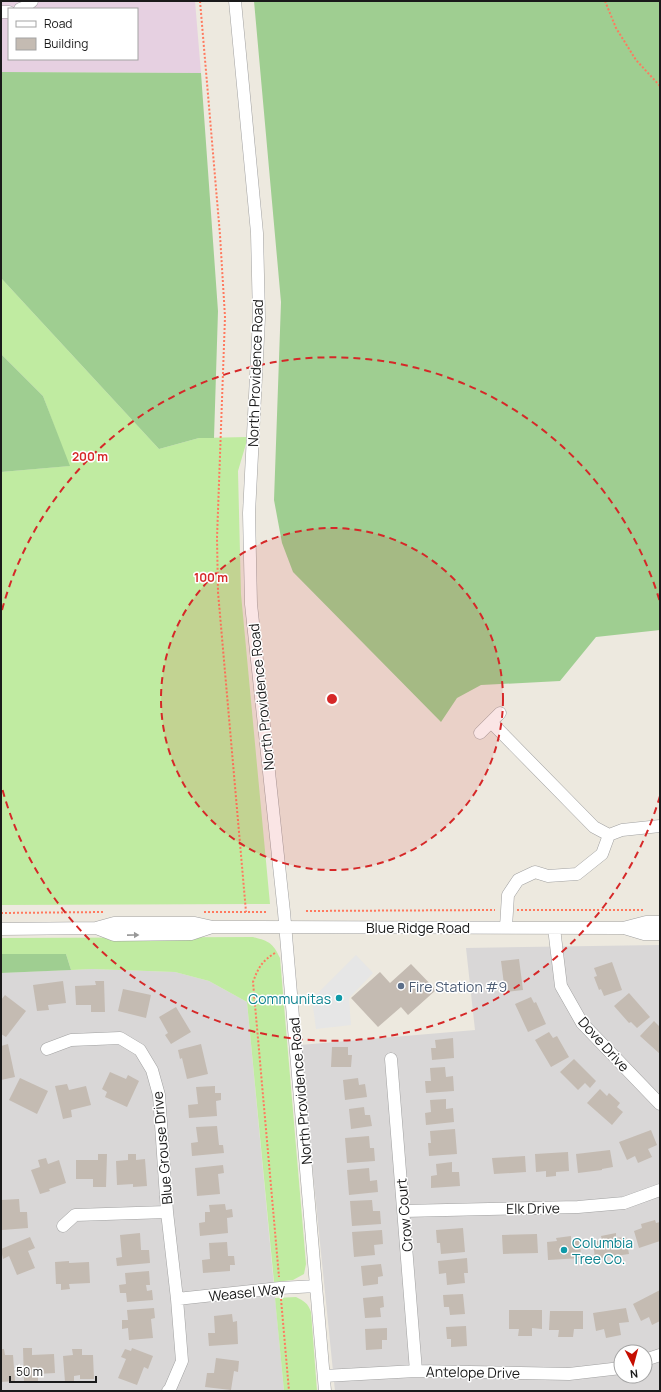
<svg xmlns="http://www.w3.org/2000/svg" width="661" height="1392" font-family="Manrope,sans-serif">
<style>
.residential{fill:#d9d7d7;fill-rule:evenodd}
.industrial{fill:#e6d0e1;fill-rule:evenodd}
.grass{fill:#c0eba1}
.forest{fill:#9fce91}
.parking{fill:#e6e6e6}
.building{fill:#c4bbb2}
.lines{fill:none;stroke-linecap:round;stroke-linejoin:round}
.minor-casing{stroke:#a1a1a1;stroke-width:13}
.path{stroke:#ff795e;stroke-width:2;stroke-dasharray:2 2;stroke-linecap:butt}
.minor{stroke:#fff;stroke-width:12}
.oneway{fill:#989898}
.ring{fill:none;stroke:#d62828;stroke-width:2;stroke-dasharray:7 5}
.service-dot{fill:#5c6f8a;stroke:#fff;stroke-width:1.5}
.culture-dot{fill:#0f9aa8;stroke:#fff;stroke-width:1.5}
.labels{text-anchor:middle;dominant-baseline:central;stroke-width:3;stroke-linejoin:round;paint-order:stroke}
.street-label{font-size:14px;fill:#1a1a1a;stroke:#fff}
.service-label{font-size:14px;fill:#4e5e75;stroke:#fff;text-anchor:start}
.culture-label{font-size:14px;fill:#0d838f;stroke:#fff;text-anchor:end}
.centre{fill:#d62828;stroke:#fff;stroke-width:2}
.ring-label{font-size:12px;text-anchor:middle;font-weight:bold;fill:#d62828;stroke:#fff;stroke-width:3;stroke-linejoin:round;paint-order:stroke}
</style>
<rect width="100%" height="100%" fill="#ede9df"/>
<!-- residential -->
<path class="residential" d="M660,945V1391H335L300,1045L475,1030L466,948ZM621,1352H645V1376H621Z
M92,969L175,972L209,981L247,1002L284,1391H1V973Z"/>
<!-- industrial -->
<path class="industrial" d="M1,1H195L201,73L1,72ZM9,9H137V59H9Z"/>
<!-- grass -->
<path class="grass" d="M1,278L159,449L199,438L248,437L238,471L241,594L270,904L1,905V472L69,466L43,396L1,354Z
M253,937C269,941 273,943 280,958L306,1264L304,1274L293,1280L274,1282L247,1002L209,981L175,972L92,969L71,970L66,954H1V938Z
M296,1297C304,1301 308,1303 311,1312L317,1391H284L275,1298Z"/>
<!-- forest -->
<path class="forest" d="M254,1H660V630L596,637L560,681L481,685L457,698L441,722L293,572L282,543L274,500L281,302Z
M1,72L201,73L218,311L214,438H199L159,449L1,278Z
M1,354L43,396L70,466L1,472Z
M1,954H66L71,970L1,973Z"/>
<!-- parking -->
<path class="parking" d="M356,955L373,973L349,998L351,1025L316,1029L312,999Z"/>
<!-- building -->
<path class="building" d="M519,959L523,990L505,992L501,961Z
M612,962L622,990L604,996L601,989L599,990L594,977L597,976L594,968Z
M411,964L436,990L408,1015L401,1007L378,1027L351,998L380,972L390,983Z
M63,981L66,1003L48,1005L49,1010L37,1011L33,985Z
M95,981H104L105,1012H91V1005H76L75,986L96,985Z
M123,989L151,995L146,1018L118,1011Z
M629,993L650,1017L637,1028L631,1022L629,1023L614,1006Z
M5,995L26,1011L6,1037L1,1034V1000Z
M531,997L534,1003L536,1002L546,1024L528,1032L515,1004Z
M176,1007L191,1032L171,1044L165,1035L168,1033L159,1017Z
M654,1021L660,1027V1054L640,1036Z
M549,1032L553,1038L557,1036L569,1057L551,1067L535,1040Z
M453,1038L454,1058L432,1060L431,1048H436L435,1040Z
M8,1044L15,1077L1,1080V1046Z
M201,1044L208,1074L187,1079L182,1058L180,1059L178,1050Z
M332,1047H348V1055H352L351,1067H331Z
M574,1059L596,1081L590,1088L585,1083L578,1090L560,1072Z
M445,1067L446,1077L453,1076L454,1091L426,1093L425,1081H431L430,1068Z
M110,1072L126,1079L128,1075L139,1081L127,1107L105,1097L107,1092L102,1089Z
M20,1078L48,1091L37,1114L9,1100Z
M358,1078L359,1085L365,1084L367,1097L345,1100L343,1080Z
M67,1084L69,1090L86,1086L91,1105L71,1110L72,1117L63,1119L55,1086Z
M215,1086V1093H221V1100L216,1101L217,1116L189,1118L188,1105L198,1104L196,1087Z
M600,1089L607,1096L609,1093L620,1103L617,1107L623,1112L612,1125L587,1103Z
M446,1099V1109L453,1108L454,1122L426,1125L425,1113L431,1112L430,1100Z
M364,1107L365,1115H370L372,1126L351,1129L349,1109Z
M217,1126L219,1145H223L224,1153L192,1156L191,1143L198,1142L196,1127Z
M455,1129L457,1154L429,1156L428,1143H431L430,1131Z
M651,1130L657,1145L648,1149L652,1157L638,1163L635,1156L627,1160L619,1142Z
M369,1136L370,1148H374L375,1161L347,1163L345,1138Z
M610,1150L613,1167L602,1169V1170L578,1173L576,1154Z
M568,1152L569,1171L556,1172V1176L546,1177V1171L536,1172L535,1154Z
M98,1154H107L106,1187H93V1179H76V1160H98Z
M128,1154H136V1160L145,1159L147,1186L133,1187V1184L117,1185L116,1161L128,1160Z
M525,1156L526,1172L494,1174L492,1158Z
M46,1158L48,1164L59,1160L66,1183L49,1189L50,1191L40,1194L31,1170L40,1167L38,1160Z
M452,1162V1172H459L460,1186L431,1188V1176L437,1175L436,1164Z
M223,1165L224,1173L218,1174L220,1194L197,1196L195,1168Z
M369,1168L370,1181L377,1180L378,1192L349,1195L347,1170Z
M19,1199L20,1212H27L28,1228L2,1230L1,1200Z
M372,1200L373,1211H380L381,1224L352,1226L350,1201Z
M225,1204L226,1210L232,1209L233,1217L227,1218L228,1233L200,1236L199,1223L205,1222V1212H210L209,1205Z
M655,1220L656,1223L660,1222V1241L639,1248L634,1231L642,1228L641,1224Z
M463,1228L465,1252L441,1254L440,1243H437L436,1230Z
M382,1230L383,1244L374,1245L375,1255L354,1257L352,1232Z
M140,1233L141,1250H149L150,1263L117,1266L116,1258L122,1257L120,1235Z
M616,1233V1238L626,1237L629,1254L595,1259L593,1242L602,1240L601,1236Z
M537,1234L538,1253L503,1254L502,1235Z
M571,1236V1241H580L581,1258L548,1260L547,1242L557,1241L556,1238Z
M30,1237L35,1248L28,1251L35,1268L17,1275L9,1256L3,1259L1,1249Z
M227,1242L228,1256H234L235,1265H230V1271L203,1273L202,1260L210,1259L209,1243Z
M467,1258L468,1273H464L465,1283L447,1285L446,1273L439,1274L438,1261Z
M69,1261V1263L89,1262L90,1283L69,1284L70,1289L61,1290V1284H56L55,1262Z
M381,1264L383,1276L378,1277V1284L363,1286L361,1266Z
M149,1271L150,1285H146L147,1291L152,1290L153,1300L127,1302L126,1293H120L119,1285L126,1284L125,1273Z
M660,1290V1321L652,1325L649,1317L641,1321L633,1304Z
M463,1294L465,1314L450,1315L449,1307H444L443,1295Z
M383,1296L384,1307L380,1308L381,1317L365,1318L363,1298Z
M154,1308L155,1318L151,1319L153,1338L129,1340L128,1328L122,1329V1320H128L127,1310Z
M626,1308L629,1322L619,1323L621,1335L606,1338L604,1329L596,1331L593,1313Z
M509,1310H542V1329L532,1328V1336H518L519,1329H509Z
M550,1311H583V1329H574L573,1337H558L559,1330H549Z
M232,1314L233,1322L237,1321L238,1344L209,1346L208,1333H215L214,1316Z
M466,1326L467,1346L451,1347V1339H447L446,1327Z
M387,1328V1340H382V1349L366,1350L365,1329Z
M23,1348H32V1355L54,1354L55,1373L38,1374V1381H24Z
M132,1348L153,1356L148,1369L144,1367L137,1385L118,1378L126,1359L121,1357L125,1349L131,1351Z
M1,1349H4L5,1355H13L15,1381L1,1382Z
M72,1349H82V1355H93L94,1379H80V1375L74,1376V1381L65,1382L63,1356L73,1355Z
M216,1358L239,1361L238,1372L234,1371L231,1390L205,1387L207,1373H214Z"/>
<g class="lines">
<defs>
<path id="minor" d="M235,1L257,233L259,318L249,513L251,604L284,912L325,1391
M20,9L25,7L32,1
M1,12H9
M491,722L500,713
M480,733L491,722L594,827L609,835
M506,927L508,895L518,880L535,872L548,876L577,874L602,854L609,835L622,830L660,826
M96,928L114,935L191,934L212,927
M554,928L561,986L582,1023L660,1104
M624,928L644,934H660
M1,929L96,928L114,923H195L213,927L623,928L646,922H660
M47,1049L71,1040L120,1038L140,1050L152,1070L159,1095L167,1212L177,1299L182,1361L170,1389L168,1391
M391,1059L416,1371
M404,1211L578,1207L624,1203L660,1190
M63,1226L75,1215L167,1212
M177,1299L280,1288L316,1286
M645,1360L660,1355
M324,1376L416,1371L569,1374L621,1368"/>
</defs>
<!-- minor casing -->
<use href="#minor" class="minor-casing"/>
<!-- path -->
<path class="path" d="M200,1L220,235L225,317L217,538L218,592L246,912
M605,1L616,28L636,60L660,86
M517,910H643
M306,911L495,910
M204,912H267
M1,913L105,912
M275,953C262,961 258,968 253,982L279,1277
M281,1299L289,1391"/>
<!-- minor -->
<use href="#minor" class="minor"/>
</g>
<!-- one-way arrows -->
<defs><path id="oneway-solid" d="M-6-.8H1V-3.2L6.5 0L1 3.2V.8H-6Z"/></defs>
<use class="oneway" href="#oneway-solid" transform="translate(133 935) rotate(-1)"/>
<!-- distance rings -->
<circle cx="332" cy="699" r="171" fill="#d62828" fill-opacity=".12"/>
<g class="ring">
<circle cx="332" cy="699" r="171"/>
<path d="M660 796A342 342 0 0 1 2 788M2 610A342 342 0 0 1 660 602"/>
</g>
<!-- markers -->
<circle class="service-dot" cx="401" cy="986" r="4"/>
<g class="culture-dot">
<circle cx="339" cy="998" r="4"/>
<circle cx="564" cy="1250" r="4"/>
</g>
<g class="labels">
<!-- street labels -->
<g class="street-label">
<text transform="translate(255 373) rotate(-88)">North Providence Road</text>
<text transform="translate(261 697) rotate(-96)">North Providence Road</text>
<text x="418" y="927">Blue Ridge Road</text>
<text transform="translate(604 1044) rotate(48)">Dove Drive</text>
<text transform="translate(300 1091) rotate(-95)">North Providence Road</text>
<text transform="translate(162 1148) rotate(-95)">Blue Grouse Drive</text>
<text transform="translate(533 1208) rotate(-1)">Elk Drive</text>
<text transform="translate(404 1215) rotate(-95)">Crow Court</text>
<text transform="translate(247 1292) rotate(-6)">Weasel Way</text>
<text transform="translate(473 1372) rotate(1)">Antelope Drive</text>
</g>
<!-- service labels -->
<g class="service-label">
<text x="409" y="986">Fire Station #9</text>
</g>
<!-- culture labels -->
<g class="culture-label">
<text x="331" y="998">Communitas</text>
<text x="572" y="1242" text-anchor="start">Columbia<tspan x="572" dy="16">Tree Co.</tspan></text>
</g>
</g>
<circle cx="332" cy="699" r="6" class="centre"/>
<g class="ring-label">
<text x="90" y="461">200 m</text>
<text x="211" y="582">100 m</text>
</g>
<!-- border -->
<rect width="661" height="1392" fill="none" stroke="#1a1a1a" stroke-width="4"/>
<!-- legend -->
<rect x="8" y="8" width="130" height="52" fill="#ffffff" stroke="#a3a3a3"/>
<rect x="16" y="21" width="20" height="6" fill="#ffffff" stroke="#a3a3a3"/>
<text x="44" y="28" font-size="12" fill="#1a1a1a">Road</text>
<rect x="16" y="38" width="20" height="12" fill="#c4bbb2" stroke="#a3a3a3"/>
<text x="44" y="48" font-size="12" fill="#1a1a1a">Building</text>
<!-- north arrow -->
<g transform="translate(633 1364) rotate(174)"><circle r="19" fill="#ffffff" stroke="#a3a3a3"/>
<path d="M0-3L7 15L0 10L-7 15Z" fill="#c50d00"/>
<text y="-6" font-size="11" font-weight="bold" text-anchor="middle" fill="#1a1a1a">N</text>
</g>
<!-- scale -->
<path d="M10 1376v6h86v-6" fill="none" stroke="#1a1a1a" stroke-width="2"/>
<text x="16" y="1376" font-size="12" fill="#1a1a1a" stroke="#ffffff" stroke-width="3" paint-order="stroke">50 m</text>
</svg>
